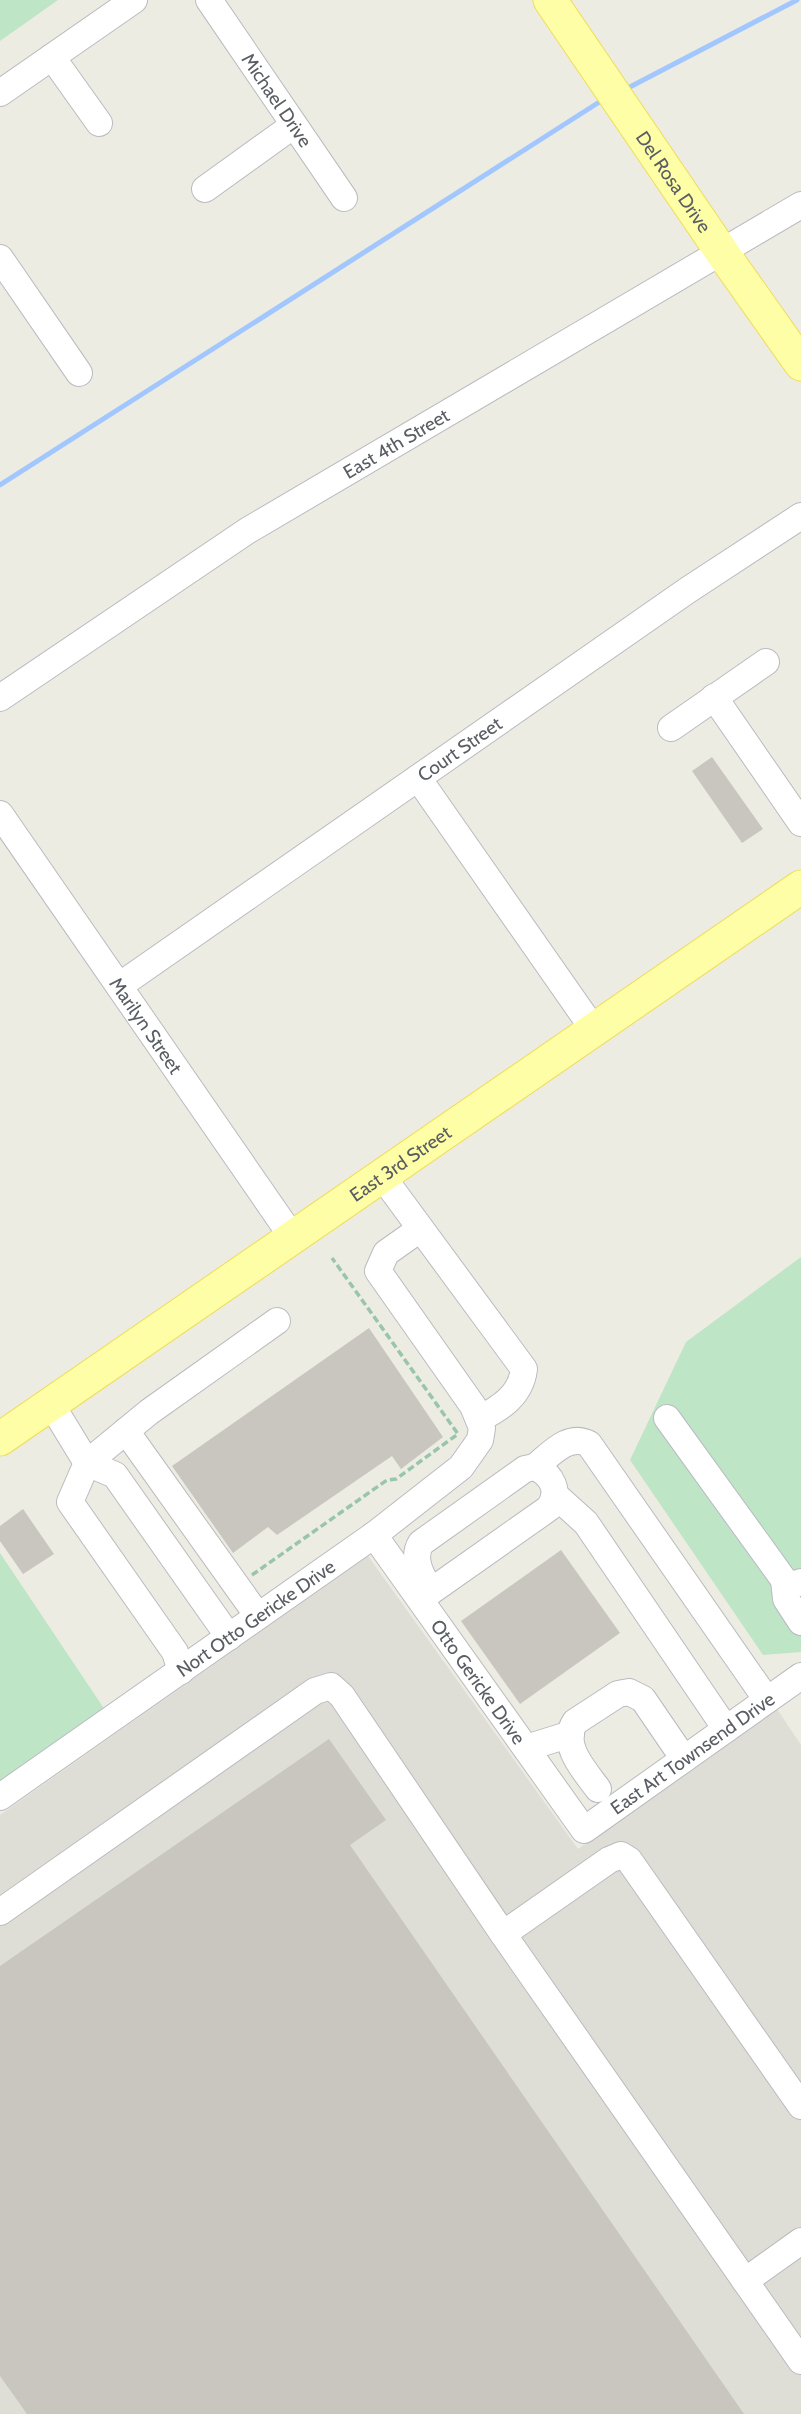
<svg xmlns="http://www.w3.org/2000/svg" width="801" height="2414" font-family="Cabin,sans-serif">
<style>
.industrial{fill:#deded6}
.green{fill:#bee5c5}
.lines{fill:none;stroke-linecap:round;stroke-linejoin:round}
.stream{stroke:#a1c7fe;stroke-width:5}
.building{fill:#c8c6bf}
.minor-casing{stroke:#babbc1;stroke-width:28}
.major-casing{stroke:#efdd59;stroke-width:35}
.path{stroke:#98c5ac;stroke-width:3.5;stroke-dasharray:7 3.5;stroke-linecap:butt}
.minor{stroke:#fff;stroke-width:26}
.major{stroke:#fefea6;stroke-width:33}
.labels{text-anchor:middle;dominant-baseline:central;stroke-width:5;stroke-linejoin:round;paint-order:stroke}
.street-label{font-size:19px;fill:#5a5d63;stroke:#fff}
</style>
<rect width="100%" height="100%" fill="#edece2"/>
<!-- industrial -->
<path class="industrial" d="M368,1556L578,1849L777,1709L801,1745V2414H0V1815Z"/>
<!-- green -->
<path class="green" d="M0,0H58L0,41Z
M801,1257V1652L763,1655L630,1460L686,1342Z
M0,1553L107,1713L0,1786Z"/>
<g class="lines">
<!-- stream -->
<path class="stream" d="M626,89L797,0
M0,485L604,99"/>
</g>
<!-- building -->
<path class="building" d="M712,757L763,829L742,843L692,771Z
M369,1328L443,1437L401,1469L392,1456L277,1535L268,1527L233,1553L172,1466Z
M23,1509L54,1554L23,1574L0,1541V1526Z
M561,1550L620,1633L520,1704L461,1621Z
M329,1739L386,1820L350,1845L744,2414H27L0,2376V1966Z"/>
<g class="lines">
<defs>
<g id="minor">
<path id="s1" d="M209,0L344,198"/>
<path d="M52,57L99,123"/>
<path d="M0,93L134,0"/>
<path d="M205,189L294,125"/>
<path d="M0,258L79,373"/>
<path d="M714,697L801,823"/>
<path id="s2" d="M0,698L247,531L801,205"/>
<path d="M671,728L766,662"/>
<path d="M418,778L594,1030"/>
<path id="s3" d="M0,814L293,1238"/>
<path id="s4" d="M119,986L688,590L801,516"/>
<path d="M382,1176L524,1369C521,1395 501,1408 479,1419"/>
<path d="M51,1404L87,1463L70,1502L175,1652L181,1671"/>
<path d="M667,1418L784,1580L792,1585L801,1582"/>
<path d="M126,1431L258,1616"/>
<path d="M535,1467C551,1454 568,1433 589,1444L767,1700"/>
<path d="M555,1495L586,1523L726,1729"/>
<path id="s5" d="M374,1535L584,1830L801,1676"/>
<path d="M784,1580L786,1599L801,1622"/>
<path d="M420,1599L549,1508C561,1491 552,1475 535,1467L525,1469L421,1543C411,1559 422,1577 431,1591"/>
<path d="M229,1637L115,1475L87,1463L149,1412L277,1321"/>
<path d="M526,1748L571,1734"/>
<path d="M598,1789C585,1771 560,1745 575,1722L618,1694L629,1692L643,1699L684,1759"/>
<path id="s6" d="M0,1797L374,1535L461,1467L480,1440L482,1428L473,1406L378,1271L386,1253L420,1229"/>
<path d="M0,1912L315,1691L331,1686L342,1696L503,1934L801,2361"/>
<path d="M503,1934L609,1860L621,1855L629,1860L801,2106"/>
<path d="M745,2281L801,2241"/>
</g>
<g id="major">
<path id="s7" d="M550,0L721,251L801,364"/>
<path id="s8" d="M0,1439L801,887"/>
</g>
</defs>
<!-- minor casing -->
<use href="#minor" class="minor-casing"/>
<!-- major casing -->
<use href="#major" class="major-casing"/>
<!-- path -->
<path class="path" d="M252,1575L387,1480L396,1479L458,1434L332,1258"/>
<!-- minor -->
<use href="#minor" class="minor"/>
<!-- major -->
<use href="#major" class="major"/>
</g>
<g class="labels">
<!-- street labels -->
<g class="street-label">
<text stroke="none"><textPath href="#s1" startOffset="121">Michael Drive</textPath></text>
<text stroke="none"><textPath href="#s7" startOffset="220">Del Rosa Drive</textPath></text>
<text stroke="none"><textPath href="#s2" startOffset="471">East 4th Street</textPath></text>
<text stroke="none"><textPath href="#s4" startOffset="415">Court Street</textPath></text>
<text stroke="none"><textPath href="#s3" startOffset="257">Marilyn Street</textPath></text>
<text stroke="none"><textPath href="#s8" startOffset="486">East 3rd Street</textPath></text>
<text stroke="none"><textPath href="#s6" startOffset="312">Nort Otto Gericke Drive</textPath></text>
<text stroke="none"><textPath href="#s5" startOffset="180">Otto Gericke Drive</textPath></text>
<text stroke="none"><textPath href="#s5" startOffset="495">East Art Townsend Drive</textPath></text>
</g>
</g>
</svg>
